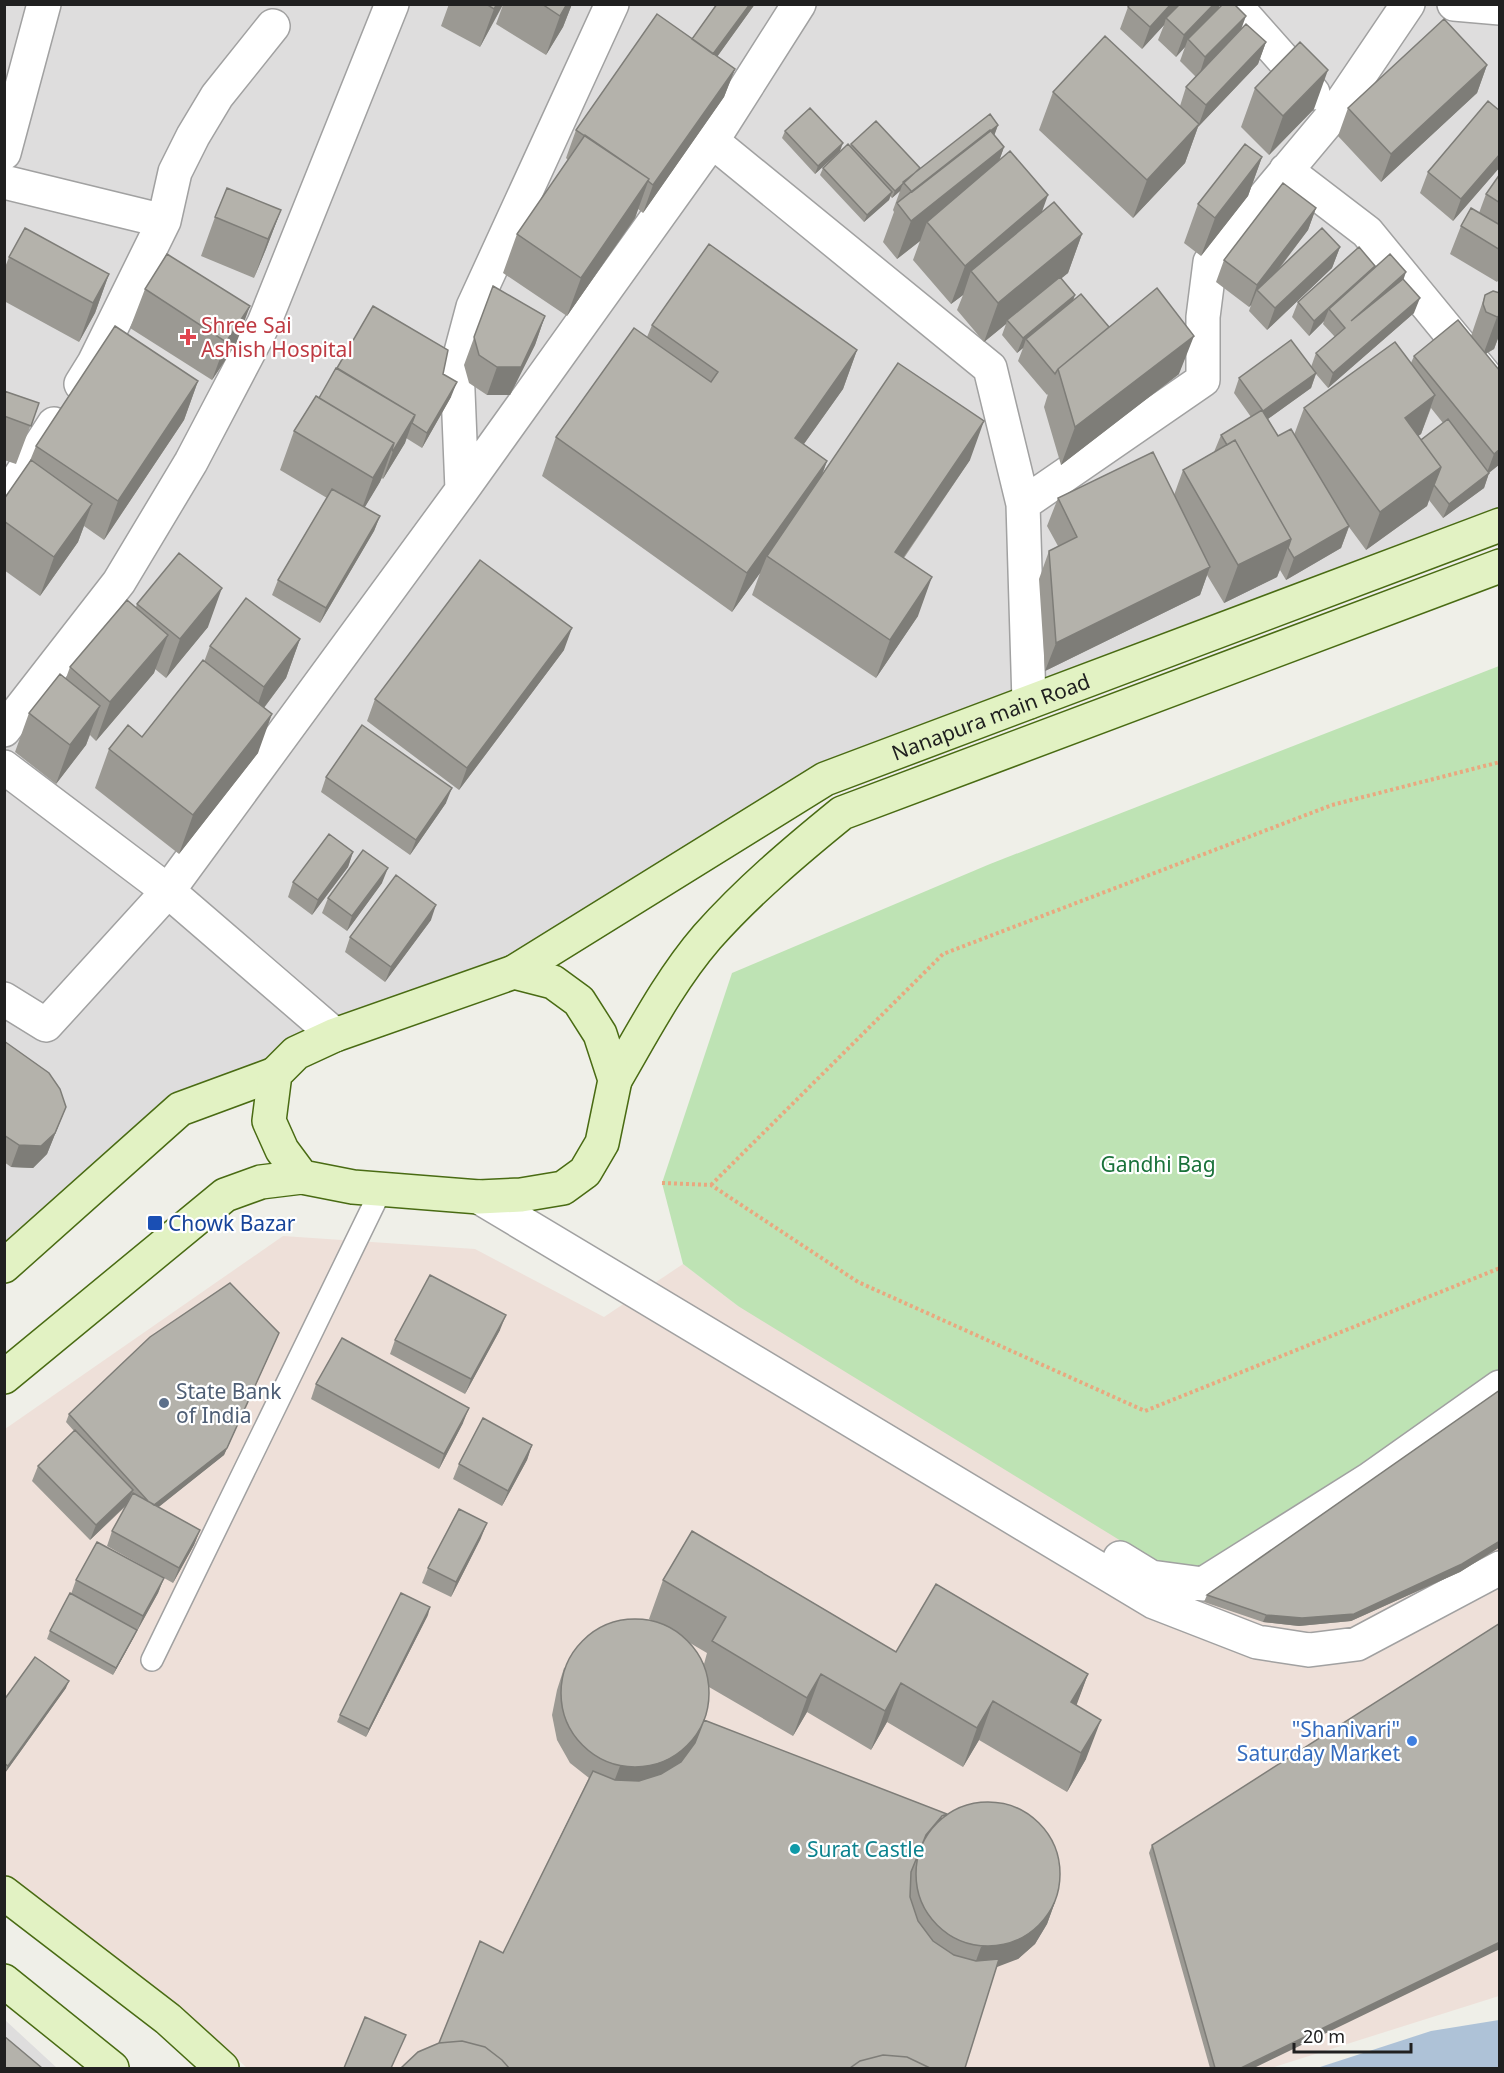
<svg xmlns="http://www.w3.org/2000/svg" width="1504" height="2073" font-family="'Noto Sans',sans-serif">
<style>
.residential{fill:#dedddd}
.commercial{fill:#eee0d9}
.grass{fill:#bee3b4}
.water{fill:#aec2d7}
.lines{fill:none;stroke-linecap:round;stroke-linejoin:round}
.lane-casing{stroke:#a1a1a1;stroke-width:24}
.street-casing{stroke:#a1a1a1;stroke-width:36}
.secondary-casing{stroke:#496b13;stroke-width:36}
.path{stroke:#e9a87f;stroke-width:4;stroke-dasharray:3 3;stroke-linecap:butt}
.lane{stroke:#fff;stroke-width:21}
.street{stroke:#fff;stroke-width:33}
.secondary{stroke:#e2f2c3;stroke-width:33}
.wall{fill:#9b9993;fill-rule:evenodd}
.shaded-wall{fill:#7e7d78}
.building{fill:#b4b2ab;stroke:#7e7d78;stroke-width:1.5}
.health-dot{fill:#e0444e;stroke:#fff;stroke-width:2}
.transit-dot{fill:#1a4fb4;stroke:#fff;stroke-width:2}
.service-dot{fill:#5c6f8a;stroke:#fff;stroke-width:2}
.shop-dot{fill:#3f7fe0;stroke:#fff;stroke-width:2}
.culture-dot{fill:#0f9aa8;stroke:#fff;stroke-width:2}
.labels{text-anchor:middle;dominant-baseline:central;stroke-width:4.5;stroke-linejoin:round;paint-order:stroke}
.health-label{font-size:21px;fill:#be3a42;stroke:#fff;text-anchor:start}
.street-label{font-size:21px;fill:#202020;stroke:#fff}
.park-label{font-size:21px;fill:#1a723a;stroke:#fff}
.transit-label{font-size:21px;fill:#164399;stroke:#fff;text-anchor:start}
.service-label{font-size:21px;fill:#4e5e75;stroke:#fff;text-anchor:start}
.shop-label{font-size:21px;fill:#366cbe;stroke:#fff;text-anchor:end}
.culture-label{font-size:21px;fill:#0d838f;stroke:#fff;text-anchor:start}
</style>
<rect width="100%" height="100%" fill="#efefe8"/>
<!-- residential -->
<path class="residential" d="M5,5H1499V521L827,767L512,963L349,1013L5,1250Z
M5,2020L57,2068H5Z"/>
<!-- commercial -->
<path class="commercial" d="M283,1236L475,1249L604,1317L683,1264L738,1306L1499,1367V1996L1271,2068H247L173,2000L5,1883V1429Z"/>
<!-- grass -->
<path class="grass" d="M1499,666V1372L1225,1565L1170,1571L738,1306L683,1264L662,1183L732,973L990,864Z"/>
<!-- water -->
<path class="water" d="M1499,2020V2068H1317L1431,2031Z"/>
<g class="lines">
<defs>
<path id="lane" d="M152,1660L381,1190"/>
<path id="street" d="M1234,4L1313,93
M1454,4L1500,8
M712,141L990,368L1023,504L1029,702
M4,153L44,4
M1286,170L1367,232L1500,394
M4,182L164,221
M81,384L94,363L164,221L175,172L193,136L217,96L273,26
M462,490L457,367L473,307L612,4
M4,501L54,424
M1023,504L1203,380V317L1210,262L1333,115L1408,4
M4,730L119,582L191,462L264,323L392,4
M4,767L168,891L335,1035
M4,999L46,1025L168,891L462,490L712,141L799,4
M479,1197L1154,1602L1257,1642L1309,1650L1357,1644L1500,1568
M1120,1558L1151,1577L1203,1584L1370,1479L1500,1387"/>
<g id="secondary">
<path id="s1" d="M514,972L825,779L1500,525"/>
<path d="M615,1080C643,1032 670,980 707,937C748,891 794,852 842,813L1500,566"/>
<path d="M4,1266L180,1109L275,1074"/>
<path d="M4,1377L225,1195L261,1182L302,1177L353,1187L479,1197L521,1195L563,1188L585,1172L602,1143L615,1080L600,1034L579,1001L553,982L514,972L335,1035L296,1053L275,1074L269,1121L282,1150L302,1177"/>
<path d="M4,1893L168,2019L222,2068"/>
<path d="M4,1981L112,2068"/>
</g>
</defs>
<!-- lane casing -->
<use href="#lane" class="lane-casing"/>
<!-- street casing -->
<use href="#street" class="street-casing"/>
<!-- secondary casing -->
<use href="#secondary" class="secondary-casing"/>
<!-- path -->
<path class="path" d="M662,1183L711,1185L858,1282L1145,1411L1500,1268
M711,1185L943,954L1332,805L1500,762"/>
<!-- lane -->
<use href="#lane" class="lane"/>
<!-- street -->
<use href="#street" class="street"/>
<!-- secondary -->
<use href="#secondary" class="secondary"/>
</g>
<!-- wall -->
<path class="wall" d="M449,4H572L563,27L546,55L496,24L503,5L480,47L441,26Z
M755,4L717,57L735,69L724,97L643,213L638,209L635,218L567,316L503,273L517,234L568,160L566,158L576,130L692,39Z
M1130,4H1220L1219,8L1241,30L1266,42L1258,64L1198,127L1185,163L1133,218L1039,130L1053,92L1180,106L1186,87L1196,77L1180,61L1185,47L1176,57L1158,40L1164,25L1142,49L1120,29L1128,7Z
M1487,65L1477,93L1381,182L1338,136L1348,108Z
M1255,88L1314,109L1269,155L1241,127Z
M1500,111V167L1453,221L1420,193L1428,172Z
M998,125L994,135L1004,147L999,161L1042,212L1082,234L1068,273L1061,278L1073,300L1109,327L1179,374L1061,465L1044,407L1048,394L1047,395L1018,361L1023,348L1017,353L1002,335L1006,324L984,342L957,310L963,295L951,304L913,260L920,241L897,259L883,242L894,212L893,210L900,191L892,198L890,196L889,200L864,222L820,175L823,168L850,146L851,144L919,169Z
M785,131L840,151L815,174L782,138Z
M1262,157L1248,196L1201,256L1184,243L1198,204Z
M1500,174V278L1497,282L1450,254L1461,226L1479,213L1486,194Z
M1316,208L1308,230L1279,269L1340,247L1332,268L1267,330L1249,311L1251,305L1249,307L1216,282L1224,260Z
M281,210L266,249L254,278L201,256L215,217Z
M9,257L109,274L95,313L79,342L4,301V270Z
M1375,266L1374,268L1403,280L1414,313L1328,388L1316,374L1311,388L1268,419L1278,436L1294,435L1304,408L1411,363L1414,356L1471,336L1485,295L1500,293V333L1494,349L1486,354L1500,464L1489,473L1484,488L1443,518L1429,500L1427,506L1366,550L1349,527L1341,548L1286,580L1280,570L1277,577L1224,603L1207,575L1200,595L1045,671L1039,579L1049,551L1058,546L1047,526L1058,498L1174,495L1183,470L1214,452L1221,435L1251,417L1234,393L1239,378L1311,367L1316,353L1335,337L1323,324L1324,321L1309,336L1292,317L1298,302ZM1431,408L1443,423L1421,440L1418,436L1421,434Z
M493,286L545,316L535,345L510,395H487L469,383L464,365Z
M145,289L236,344L212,380L130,328Z
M652,325L857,350L843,389L804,444L827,461L822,475L970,460L904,558L918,616L876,678L752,595L760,573L732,612L542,476L556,437L647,337Z
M443,374L451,397L422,448L406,438L405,443L383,479L382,478L364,508L380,516L374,531L320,623L272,595L278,580L327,498L280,470L294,431L319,398Z
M198,381L184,420L104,540L84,526L78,542L40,596L4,570V499L29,463L36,446Z
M4,391L39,403L16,464L4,460Z
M137,604L208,627L166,678L155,669L154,673L96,741L90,735L86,745L56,784L15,752L29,713L66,678L70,667L136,607Z
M300,639L286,678L264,708L258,753L179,854L95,788L109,749L142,737L204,662L210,646Z
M564,650L459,790L367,721L375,699Z
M326,777L446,803L410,855L321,792Z
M353,852L348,867L312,915L288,897L293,882Z
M382,883L347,931L322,913L328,898Z
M431,920L385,982L345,952L350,937Z
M4,1041L66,1107L47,1154L33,1168L11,1167L4,1162Z
M500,1330L465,1394L390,1354L395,1340Z
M279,1333L224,1455L158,1507L200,1530L194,1545L173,1583L107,1546L112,1531L127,1505L90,1540L32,1481L38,1466L74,1431L66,1422L69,1414Z
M316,1384L463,1423L439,1469L311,1399Z
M1500,1390V1547L1460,1572L1351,1621L1299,1626L1263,1622L1204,1602L1207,1595Z
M532,1445L527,1460L502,1506L453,1479L459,1464Z
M481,1538L451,1597L422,1583L428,1568Z
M164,1578L158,1593L113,1675L47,1639L50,1631L71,1594L76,1580Z
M663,1580L896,1652L1088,1674L1076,1705L1086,1759L1067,1792L979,1740L963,1767L887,1722L871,1750L807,1712L793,1736L709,1687L704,1720L1055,1902L1047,1924L1035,1944L1018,1959L439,2043L503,1953L589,1778L570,1763L557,1740L552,1715L557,1690L564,1668L653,1621L649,1619ZM690,1643L707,1653L704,1664Z
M428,1615L366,1737L337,1722L340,1715Z
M66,1688L5,1773L4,1772V1700Z
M1152,1845L1254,2068H1210L1149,1853Z"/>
<!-- shaded-wall -->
<path class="shaded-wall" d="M497,4H503L480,47L494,9Z
M567,4H572L563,27L546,55L560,16Z
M750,4H755L701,79L706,64Z
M1171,4H1183L1166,18L1164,25L1142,49L1150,27Z
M1214,4H1220L1216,16L1188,39L1185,47L1176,57L1184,35Z
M1246,16L1238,38L1198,79L1205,57Z
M1266,42L1258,64L1198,127L1206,105Z
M1487,65L1477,93L1381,182L1391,154Z
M735,69L724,97L643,213L653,185Z
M1328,70L1314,109L1269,155L1283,116Z
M1199,124L1185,163L1133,218L1147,180Z
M998,125L988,153L912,192Z
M843,143L840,151L815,174L818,166Z
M1004,147L990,186L927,222L920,241L897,259L911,221Z
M1500,154V167L1453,221L1461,199Z
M1262,157L1248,196L1201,256L1215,218Z
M649,179L635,218L567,316L581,278Z
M903,183L900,191L892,198L895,191Z
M892,192L889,200L864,222L867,215Z
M1048,195L1034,234L971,271L963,295L951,304L965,266Z
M1316,208L1308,230L1260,293L1257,290L1251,305L1249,307L1257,285Z
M281,210L266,249L254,278L268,239Z
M1082,234L1068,273L1009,322L1007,320L1006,324L984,342L998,303Z
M1340,247L1332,268L1267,330L1275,308Z
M1375,266L1370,281L1329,309L1324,321L1309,336L1314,321Z
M1406,272L1401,287L1351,321Z
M109,274L95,313L79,342L93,303Z
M1075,295L1070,310L1026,339L1023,348L1017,353L1023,338Z
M1420,298L1414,313L1328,388L1333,373Z
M250,306L236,344L212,380L226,342Z
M1500,315V333L1494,349L1483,355L1497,317Z
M545,316L535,345L510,395H487L497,367Z
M1194,336L1179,374L1061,465L1075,427Z
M857,350L843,389L781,476L795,438Z
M1316,373L1311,388L1258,426L1263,411Z
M198,381L184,420L104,540L118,501Z
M457,382L451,397L422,448L427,433Z
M1435,395L1421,434L1391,456L1405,418Z
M415,415L405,443L383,479L393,451Z
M984,421L970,460L881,590L895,552Z
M394,443L380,482L359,517L373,478Z
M1500,449V464L1486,475L1489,473L1484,488L1443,518L1449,504L1486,475L1494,454Z
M827,461L813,499L767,556L760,573L732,612L747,573Z
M1441,467L1427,506L1366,550L1380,512Z
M92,504L78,542L40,596L54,557Z
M380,516L374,531L320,623L326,608Z
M1349,526L1341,548L1286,580L1294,558Z
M1291,539L1277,577L1224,603L1238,565Z
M1210,567L1200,595L1045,671L1056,643Z
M932,577L918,616L876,678L890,640Z
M222,588L208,627L166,678L180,639Z
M572,628L564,650L459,790L467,768Z
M168,635L154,673L96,741L110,702Z
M300,639L286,678L250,726L264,687Z
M100,706L86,745L56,784L70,745Z
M272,714L258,753L179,854L193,815Z
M452,788L446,803L410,855L416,840Z
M353,852L348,867L312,915L318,900Z
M388,868L382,883L347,931L352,916Z
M436,905L431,920L385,982L391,967Z
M66,1107L47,1154L33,1168L11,1167L19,1145Z
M506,1315L500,1330L465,1394L471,1379Z
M279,1333L224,1455L150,1514L153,1506Z
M469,1408L463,1423L439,1469L444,1454Z
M532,1445L527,1460L502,1506L508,1491Z
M133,1490L127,1504L90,1540L96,1525Z
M487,1523L481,1538L451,1597L456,1582Z
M200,1530L194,1545L173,1583L179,1568Z
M1500,1541V1547L1460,1572L1351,1621L1299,1626L1263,1622L1266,1615Z
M164,1578L158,1593L137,1631L143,1616Z
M430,1607L428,1615L366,1737L369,1729Z
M137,1630L134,1637L113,1675L116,1668Z
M821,1674L807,1712L793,1736L807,1698Z
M1088,1674L1074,1712L1057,1741L1071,1702Z
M69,1681L66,1688L5,1773L8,1766Z
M901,1683L887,1722L871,1750L885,1711Z
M993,1701L979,1740L963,1767L977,1728Z
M1101,1720L1086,1759L1067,1792L1081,1753Z
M701,1729L693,1751L658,1782L612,1787L620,1766Z
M1055,1902L1047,1924L1035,1944L1018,1959L997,1967L973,1969L981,1947Z
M1500,1942V1949L1254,2068H1241Z"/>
<!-- building -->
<path class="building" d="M486,4H497L494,9Z
M542,4H567L560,16Z
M717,4H750L713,54L692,39Z
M1130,4H1171L1150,27L1128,7Z
M1180,4H1214L1184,35L1166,18Z
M1223,4H1234L1246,16L1205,57L1188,39Z
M657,14L735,69L653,185L648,181L649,179L576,130Z
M1444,19L1487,65L1391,154L1348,108Z
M1246,24L1266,42L1206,105L1186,87Z
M1105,36L1199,124L1147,180L1053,92Z
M1300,42L1328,70L1283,116L1255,88Z
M1488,101L1500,111V154L1461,199L1428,172Z
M810,108L843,143L818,166L785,131Z
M990,114L998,125L912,192L903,182Z
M876,121L920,168L895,191L851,144Z
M990,130L1004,147L911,221L897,203Z
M585,135L649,179L581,278L517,234Z
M848,144L892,192L867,215L823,168Z
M1245,144L1262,157L1215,218L1198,204Z
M1010,151L1048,195L965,266L927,222Z
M1500,174V203L1486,194Z
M1283,183L1316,208L1257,285L1224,260Z
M227,188L281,210L268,239L215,217Z
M1054,202L1082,234L998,303L971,271Z
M1471,208L1500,225V250L1461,226Z
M25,228L109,274L93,303L9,257Z
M1322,228L1340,247L1275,308L1257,290Z
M709,244L857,350L795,438L827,461L747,573L556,437L634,328L711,382L718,372L652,325Z
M1359,247L1375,266L1314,321L1298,302Z
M167,254L250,306L226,342L145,289Z
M1390,254L1406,272L1351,321L1403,279L1420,298L1333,373L1316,353L1345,328L1329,309Z
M1060,277L1075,295L1023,338L1007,320Z
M493,286L545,316L521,367H497L479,355L474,337Z
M1157,288L1194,336L1075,427L1058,369Z
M1493,291L1500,293V315L1497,317L1486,312L1483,304L1485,295Z
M1081,294L1109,327L1058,369L1055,374L1026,339Z
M373,306L448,350L443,374L457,382L427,433L412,423L415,415L337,368Z
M1458,320L1500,371V449L1494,454L1414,356Z
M115,326L198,381L118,501L36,446Z
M1291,340L1316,373L1263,411L1239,378Z
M1395,342L1435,395L1405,418L1441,467L1380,512L1304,408Z
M898,363L984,421L895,552L932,577L890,640L767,556Z
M336,368L415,415L393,451L392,450L394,443L319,398Z
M4,391L39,403L31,426L4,416Z
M316,396L394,443L373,478L294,431Z
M1262,410L1278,436L1291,429L1349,526L1294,558L1288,548L1291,539L1235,440L1227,445L1221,435Z
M1448,419L1489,473L1449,504L1434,485L1441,467L1421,440Z
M1235,440L1291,539L1238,565L1183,470Z
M1153,452L1210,567L1056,643L1049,551L1077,537L1058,498Z
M31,460L92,504L54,557L4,521V499Z
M332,489L380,516L326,608L278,580Z
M179,553L222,588L180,639L137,604Z
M480,560L572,628L467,768L375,699Z
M246,598L300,639L264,687L210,646Z
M127,600L168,635L110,702L70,667Z
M203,660L272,714L193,815L109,749L128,725L142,737Z
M60,674L100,706L70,745L29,713Z
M362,725L452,788L416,840L326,777Z
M329,834L353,852L318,900L293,882Z
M363,850L388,868L352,916L328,898Z
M396,875L436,905L391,967L350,937Z
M4,1041L49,1073L60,1089L66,1107L55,1133L41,1146L19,1145L4,1135Z
M430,1275L506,1315L471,1379L395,1340Z
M230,1283L279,1333L227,1448L154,1505L148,1501L69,1414L150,1337Z
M342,1338L469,1408L444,1454L316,1384Z
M1500,1390V1541L1462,1564L1354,1614L1302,1618L1266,1615L1207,1595Z
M483,1418L532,1445L508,1491L459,1464Z
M75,1430L133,1490L96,1525L38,1466Z
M133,1493L200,1530L179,1568L112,1531Z
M459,1509L487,1523L456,1582L428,1568Z
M692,1531L896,1652L936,1584L1088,1674L1071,1702L1101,1720L1081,1753L993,1701L977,1728L901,1683L885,1711L821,1674L807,1698L712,1641L726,1617L663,1580Z
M97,1542L164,1578L143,1616L76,1580Z
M70,1593L137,1630L116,1668L50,1631Z
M401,1593L430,1607L369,1729L340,1715Z
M561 1693a74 74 0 1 1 148 0a74 74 0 1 1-148 0Z
M1500,1623V1942L1241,2068H1215L1152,1845Z
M35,1657L69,1681L8,1766L4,1763V1700Z
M704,1720L947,1814L942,1816L926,1835L911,1872L910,1897L918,1921L933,1941L954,1955L976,1961L999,1959L965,2068H930L907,2057L883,2055L860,2061L850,2068H509L502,2060L485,2047L462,2041L439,2043L480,1941L503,1953L593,1771L615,1780L639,1781L661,1774L681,1762L695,1743Z
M916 1874a72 72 0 1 1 144 0a72 72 0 1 1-144 0Z
M365,2017L406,2035L391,2068H344Z
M4,2036L42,2068H4Z
M462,2041L485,2047L502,2060L509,2068H401L418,2052L439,2043Z
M883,2055L907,2057L930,2068H850L860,2061Z"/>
<!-- markers -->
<path class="health-dot" d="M185 328h6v6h6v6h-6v6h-6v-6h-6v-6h6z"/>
<rect class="transit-dot" x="147" y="1215" width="16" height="16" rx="3"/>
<circle class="service-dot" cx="164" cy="1403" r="6"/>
<circle class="shop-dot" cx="1412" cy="1741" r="6"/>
<circle class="culture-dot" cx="795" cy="1849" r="6"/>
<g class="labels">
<!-- health labels -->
<g class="health-label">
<text x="201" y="325">Shree Sai<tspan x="201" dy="24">Ashish Hospital</tspan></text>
</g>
<!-- street labels -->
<g class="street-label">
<text stroke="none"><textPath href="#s1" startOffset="543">Nanapura main Road</textPath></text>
</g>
<!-- park labels -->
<g class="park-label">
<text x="1158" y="1164">Gandhi Bag</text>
</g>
<!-- transit labels -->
<g class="transit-label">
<text x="168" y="1223">Chowk Bazar</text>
</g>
<!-- service labels -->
<g class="service-label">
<text x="176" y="1391">State Bank<tspan x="176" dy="24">of India</tspan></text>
</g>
<!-- shop labels -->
<g class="shop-label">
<text x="1400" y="1729">"Shanivari"<tspan x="1400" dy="24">Saturday Market</tspan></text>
</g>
<!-- culture labels -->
<g class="culture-label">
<text x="807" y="1849">Surat Castle</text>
</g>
</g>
<!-- border -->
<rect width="1504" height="2073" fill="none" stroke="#202020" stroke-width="12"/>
<!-- scale -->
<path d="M1294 2043v9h117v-9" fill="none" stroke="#202020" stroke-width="3"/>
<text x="1303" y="2043" font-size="18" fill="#202020" stroke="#ffffff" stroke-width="4.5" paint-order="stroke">20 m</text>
</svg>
